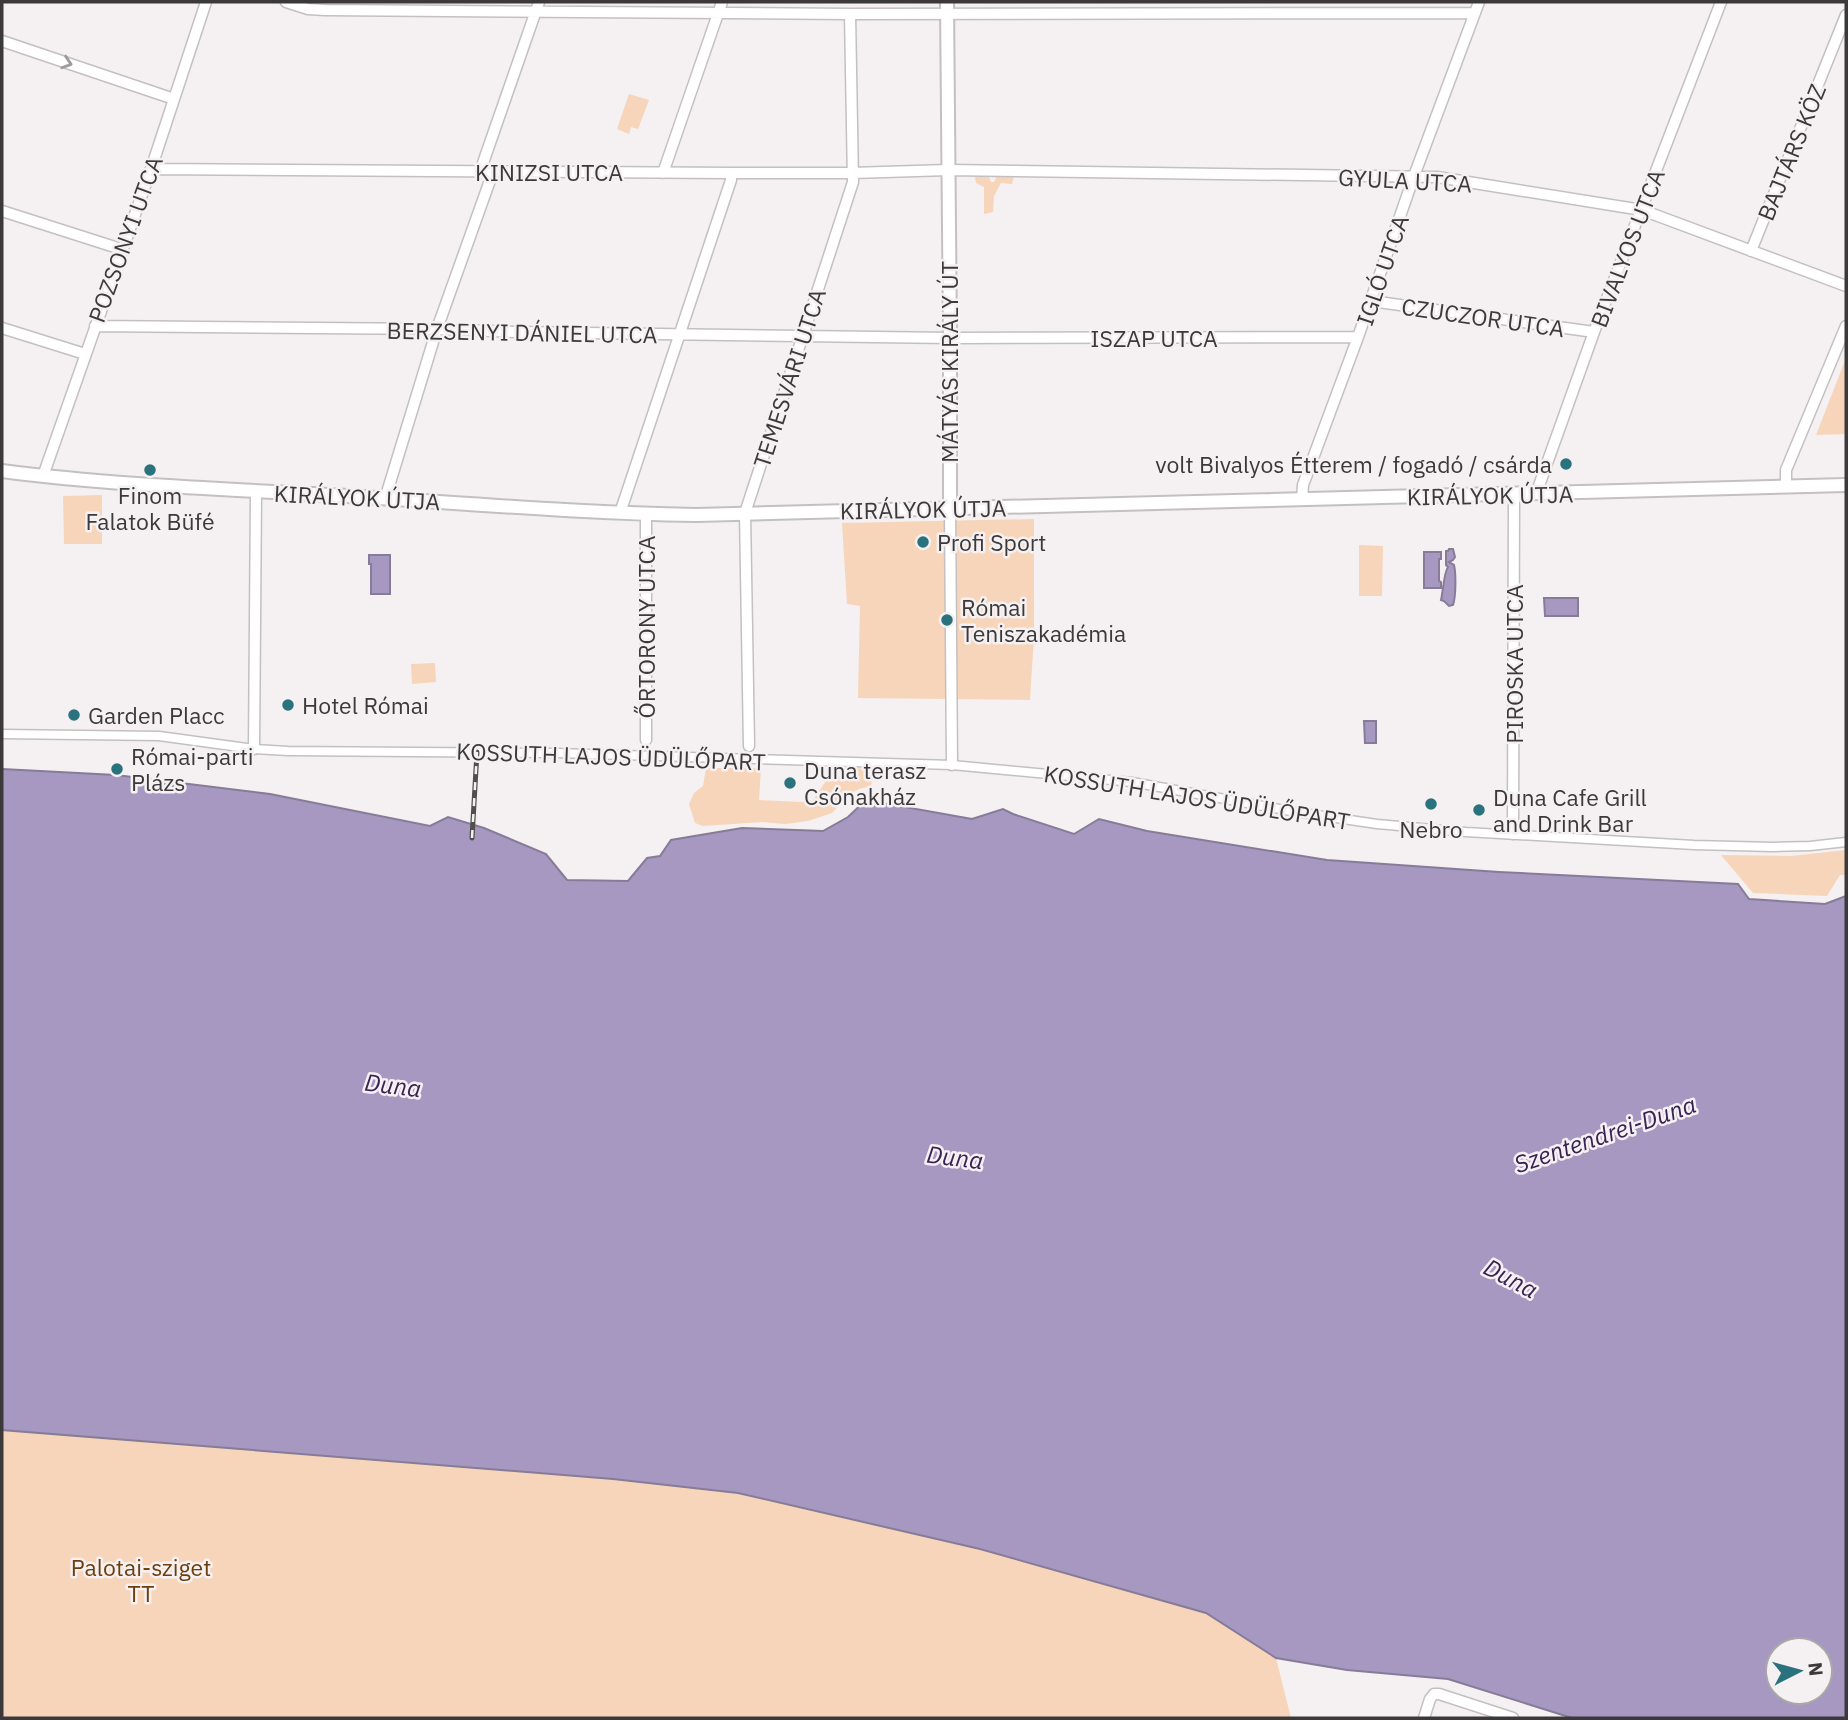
<svg xmlns="http://www.w3.org/2000/svg" width="1848" height="1720" font-family="'IBM Plex Sans',sans-serif">
<style>
.green{fill:#f7d5ba}
.water{fill:#a698c1;stroke:#867c98;stroke-width:2;fill-rule:evenodd}
.lines{fill:none;stroke-linecap:round;stroke-linejoin:round}
.pedestrian-casing{stroke:#c4c0c1;stroke-width:11}
.minor-casing{stroke:#c4c0c1;stroke-width:13}
.tertiary-casing{stroke:#c4c0c1;stroke-width:16}
.pedestrian{stroke:#fff;stroke-width:8}
.minor{stroke:#fff;stroke-width:10}
.tertiary{stroke:#fff;stroke-width:12}
.rail-casing{stroke:#514e4f;stroke-width:5}
.rail{stroke:#f5f0f1;stroke-width:2.5;stroke-dasharray:8;stroke-linecap:butt}
.oneway{stroke:#9d9c9c}
.poi-dot{fill:#2a727d;stroke:#f5f0f1;stroke-width:2.5}
.labels{text-anchor:middle;dominant-baseline:central;stroke-width:5;stroke-linejoin:round;paint-order:stroke}
.street-label{font-size:23px;fill:#3b393a;stroke:#f5f0f1}
.poi-label{font-size:23px;fill:#3b393a;stroke:#f5f0f1;text-anchor:start}
.park-label{font-size:23px;fill:#6e3e0b;stroke:#f5f0f1}
.water-label{font-size:24px;font-style:italic;fill:#382356;stroke:#f5f0f1}
</style>
<rect width="100%" height="100%" fill="#f5f0f1"/>
<!-- green -->
<path class="green" d="M629,94L649,100L638,129L631,127L629,134L617,129Z
M997,176H1014L1012,184L1001,183L994,196L993,212L984,214V187L976,183L975,177H989L991,182H994Z
M1846,358V434L1816,435Z
M102,495V544H64L63,496Z
M1034,519V636L1030,700L858,698L860,606L847,604L842,523Z
M1359,545L1383,546L1382,596H1359Z
M435,663L436,682L412,684L411,664Z
M706,768H761L759,800L802,802L813,800L828,778L844,776L849,768L874,769L871,786L859,789L850,794L832,813L808,821L785,824L762,822L703,826L695,823L689,804L694,793L703,786Z
M1846,850V875H1840L1827,896L1753,893L1721,855L1791,856Z
M2,1430L613,1479L738,1493L980,1549L1206,1613L1276,1658L1291,1718H2Z"/>
<!-- water -->
<path class="water" d="M1449,549H1453L1455,557L1453,560L1449,562L1454,565C1456,573 1456,597 1453,605L1449,606L1444,601L1441,600C1443,592 1444,572 1448,567L1446,565V551H1448Z
M1424,552H1441V559H1439V581L1441,582V588H1424Z
M369,555H390V594H371V564H369Z
M1544,598H1578V616H1545Z
M1364,721H1376V743H1365Z
M2,769L116,775L270,794L430,826L448,817L484,828L546,854L567,880L628,881L647,858L660,856L671,840L742,828L823,831L848,817L866,800L972,819L1003,809L1013,814L1074,834L1099,819L1147,831L1327,860L1499,872L1738,884L1749,899L1825,904L1846,896V1718H1572L1448,1679L1347,1670L1276,1658L1206,1613L980,1549L738,1493L613,1479L2,1430ZM1778,1650H1820V1692H1778Z"/>
<g class="lines">
<defs>
<path id="pedestrian" d="M2,734L159,736L254,749L288,751L556,753L952,765L1132,782L1296,812L1377,824L1466,832L1694,845L1773,847L1810,846L1846,842"/>
<path id="minor" d="M286,2L308,9L325,10L850,14L1475,13
M2,41L174,99
M151,169L731,173H852L948,170L1437,177L1642,210L1846,286
M482,172L483,163L539,2
M663,173L722,2
M2,211L121,249
M1751,251L1846,15
M1371,301L1594,332
M95,326L437,329L515,332L950,338L1358,337
M2,328L85,354
M43,476L151,169L206,2
M1786,486V470L1846,326
M1536,494L1594,332L1721,2
M385,499L437,329L493,172
M1302,500L1303,485L1358,337L1414,176L1479,2
M950,508L952,765
M620,513L731,180V173
M646,514V740
M749,746L745,513L853,182L850,14
M254,749L256,492
M1513,834L1514,494
M1424,1718L1430,1699L1434,1694H1439L1513,1718"/>
<path id="tertiary" d="M947,2L950,338V508
M2,471C110,485 221,489 330,495C452,502 574,513 696,515L1846,485"/>
</defs>
<!-- pedestrian casing -->
<use href="#pedestrian" class="pedestrian-casing"/>
<!-- minor casing -->
<use href="#minor" class="minor-casing"/>
<!-- tertiary casing -->
<use href="#tertiary" class="tertiary-casing"/>
<!-- pedestrian -->
<use href="#pedestrian" class="pedestrian"/>
<!-- minor -->
<use href="#minor" class="minor"/>
<!-- tertiary -->
<use href="#tertiary" class="tertiary"/>
<defs>
<path id="rail" d="M472,838L477,752"/>
</defs>
<!-- rail casing -->
<use href="#rail" class="rail-casing"/>
<!-- rail -->
<use href="#rail" class="rail"/>
</g>
<!-- one-way arrows -->
<defs><path id="oneway-chevron" d="M-2-3.5L2.5 0L-2 3.5" fill="none" stroke-width="1.6" stroke-linecap="round" stroke-linejoin="round" transform="scale(1.75)"/></defs>
<use class="oneway" href="#oneway-chevron" transform="translate(67 63) rotate(18)"/>
<!-- markers -->
<g class="poi-dot">
<circle cx="1566" cy="464" r="7"/>
<circle cx="150" cy="470" r="7"/>
<circle cx="923" cy="542" r="7"/>
<circle cx="947" cy="620" r="7"/>
<circle cx="288" cy="705" r="7"/>
<circle cx="74" cy="715" r="7"/>
<circle cx="117" cy="769" r="7"/>
<circle cx="790" cy="783" r="7"/>
<circle cx="1431" cy="804" r="7"/>
<circle cx="1479" cy="810" r="7"/>
</g>
<g class="labels">
<!-- street labels -->
<g class="street-label">
<text transform="translate(1791 152) rotate(-68)">BAJTÁRS KÖZ</text>
<text x="549" y="172">KINIZSI UTCA</text>
<text transform="translate(1405 180) rotate(3)">GYULA UTCA</text>
<text transform="translate(125 239) rotate(-70)">POZSONYI UTCA</text>
<text transform="translate(1627 248) rotate(-69)">BIVALYOS UTCA</text>
<text transform="translate(1382 270) rotate(-71)">IGLÓ UTCA</text>
<text transform="translate(1483 317) rotate(8)">CZUCZOR UTCA</text>
<text transform="translate(522 332) rotate(1)">BERZSENYI DÁNIEL UTCA</text>
<text x="1154" y="338">ISZAP UTCA</text>
<text transform="translate(949 362) rotate(-90)">MÁTYÁS KIRÁLY ÚT</text>
<text transform="translate(789 378) rotate(-72)">TEMESVÁRI UTCA</text>
<text transform="translate(1490 495) rotate(-1)">KIRÁLYOK ÚTJA</text>
<text transform="translate(357 497) rotate(3)">KIRÁLYOK ÚTJA</text>
<text transform="translate(923 509) rotate(-1)">KIRÁLYOK ÚTJA</text>
<text transform="translate(646 627) rotate(-90)">ŐRTORONY UTCA</text>
<text transform="translate(1514 664) rotate(-90)">PIROSKA UTCA</text>
<text transform="translate(611 756) rotate(2)">KOSSUTH LAJOS ÜDÜLŐPART</text>
<text transform="translate(1197 797) rotate(9)">KOSSUTH LAJOS ÜDÜLŐPART</text>
</g>
<!-- poi labels -->
<g class="poi-label">
<text x="1552" y="464" text-anchor="end">volt Bivalyos Étterem / fogadó / csárda</text>
<text x="150" y="495" text-anchor="middle">Finom<tspan x="150" dy="26">Falatok Büfé</tspan></text>
<text x="937" y="542">Profi Sport</text>
<text x="961" y="607">Római<tspan x="961" dy="26">Teniszakadémia</tspan></text>
<text x="302" y="705">Hotel Római</text>
<text x="88" y="715">Garden Placc</text>
<text x="131" y="756">Római-parti<tspan x="131" dy="26">Plázs</tspan></text>
<text x="804" y="770">Duna terasz<tspan x="804" dy="26">Csónakház</tspan></text>
<text x="1493" y="797">Duna Cafe Grill<tspan x="1493" dy="26">and Drink Bar</tspan></text>
<text x="1431" y="829" text-anchor="middle">Nebro</text>
</g>
<!-- park labels -->
<g class="park-label">
<text x="141" y="1567">Palotai-sziget<tspan x="141" dy="26">TT</tspan></text>
</g>
<!-- water labels -->
<g class="water-label">
<text transform="translate(393 1085) rotate(7)">Duna</text>
<text transform="translate(1605 1134) rotate(-19)">Szentendrei-Duna</text>
<text transform="translate(955 1157) rotate(7)">Duna</text>
<text transform="translate(1511 1278) rotate(28)">Duna</text>
</g>
</g>
<!-- border -->
<rect width="1848" height="1720" fill="none" stroke="#3b393a" stroke-width="7"/>
<!-- north arrow -->
<g transform="translate(1799 1671) rotate(84)"><circle r="33" fill="#f5f0f1" stroke="#aba7a8" stroke-width="2"/>
<path d="M0-5L12 26L0 18L-12 26Z" fill="#2a727d"/>
<text y="-10" font-size="19" font-weight="bold" text-anchor="middle" fill="#3b393a">N</text>
</g>
</svg>
